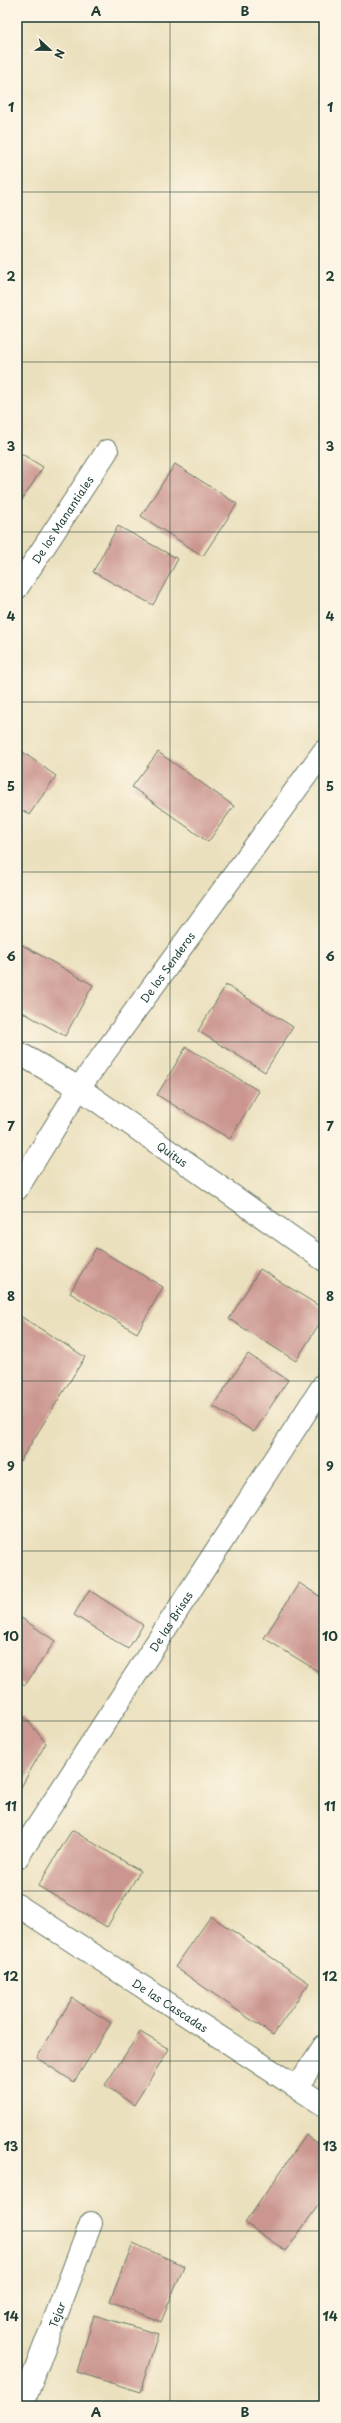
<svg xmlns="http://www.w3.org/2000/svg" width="341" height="2423" font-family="'Playpen Sans',sans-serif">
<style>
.building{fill:#cb9690}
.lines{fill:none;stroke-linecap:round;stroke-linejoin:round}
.minor-casing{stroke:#667664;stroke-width:24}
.minor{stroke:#fff;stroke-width:22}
.grid{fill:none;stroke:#1f3d34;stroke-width:1;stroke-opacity:0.55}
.labels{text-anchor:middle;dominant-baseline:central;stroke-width:4;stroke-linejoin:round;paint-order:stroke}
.street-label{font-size:11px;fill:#1f3d34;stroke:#fcf5e5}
.neatline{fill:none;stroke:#1f3d34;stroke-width:1.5}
.grid-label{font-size:13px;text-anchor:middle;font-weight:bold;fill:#1f3d34}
</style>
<rect width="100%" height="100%" fill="#fcf5e5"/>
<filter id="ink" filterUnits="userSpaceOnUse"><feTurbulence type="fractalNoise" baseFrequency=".025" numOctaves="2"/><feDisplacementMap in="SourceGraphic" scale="8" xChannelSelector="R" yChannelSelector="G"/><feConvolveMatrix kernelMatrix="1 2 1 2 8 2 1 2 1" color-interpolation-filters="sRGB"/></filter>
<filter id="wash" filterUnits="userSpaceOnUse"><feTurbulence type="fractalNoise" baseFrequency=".012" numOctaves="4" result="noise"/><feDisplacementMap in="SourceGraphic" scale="16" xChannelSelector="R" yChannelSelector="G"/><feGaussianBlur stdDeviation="0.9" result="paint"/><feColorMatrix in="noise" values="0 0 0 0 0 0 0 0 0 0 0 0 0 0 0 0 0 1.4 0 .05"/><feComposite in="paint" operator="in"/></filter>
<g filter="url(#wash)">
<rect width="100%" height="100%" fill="#ebe0bd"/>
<g id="blocks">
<!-- building -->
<path class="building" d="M17,451L43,467L17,508Z
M175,464L237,504L203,556L141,516Z
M118,526L178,559L153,605L93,572Z
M17,748L56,776L29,815L17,806Z
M158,752L234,806L208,842L132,787Z
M17,942L93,985L65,1036L17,1009Z
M226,985L293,1027L265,1072L198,1031Z
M186,1047L259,1091L230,1139L157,1095Z
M96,1248L163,1287L137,1333L70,1293Z
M260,1269L324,1309V1316L296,1361L229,1319Z
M17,1314L85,1357L20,1461L17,1459Z
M248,1354L288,1380L254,1432L213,1406Z
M299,1583L324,1599V1675L264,1638Z
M89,1590L143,1625L128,1649L74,1615Z
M17,1615L55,1641L25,1685L17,1680Z
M23,1715L46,1743L17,1794V1718Z
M72,1830L140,1871L107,1927L38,1886Z
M211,1916L309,1983L273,2035L175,1967Z
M72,1998L111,2023L74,2082L37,2058Z
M140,2032L169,2049L134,2105L105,2085Z
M306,2135L324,2148V2197L286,2251L245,2223Z
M133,2243L184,2266L161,2322L110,2301Z
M94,2315L158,2334L140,2392L77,2372Z"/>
</g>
</g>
<g filter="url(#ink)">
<use href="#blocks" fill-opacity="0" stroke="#667664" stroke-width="1"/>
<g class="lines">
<defs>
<g id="minor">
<path id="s1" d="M17,588L107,451"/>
<path id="s2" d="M17,1052L79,1088L324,1260"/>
<path id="s3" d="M17,1189L79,1088L324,751"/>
<path id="s4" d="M17,1858L324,1384"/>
<path id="s5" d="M17,1905L324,2105"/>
<path d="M297,2087L324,2046"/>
<path id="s6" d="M22,2406L91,2223"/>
</g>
</defs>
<!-- minor casing -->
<use href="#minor" class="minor-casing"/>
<!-- minor -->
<use href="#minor" class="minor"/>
</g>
</g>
<!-- grid -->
<path class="grid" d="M170,17V2406M17,192H324M17,362H324M17,532H324M17,702H324M17,872H324M17,1042H324M17,1212H324M17,1381H324M17,1551H324M17,1721H324M17,1891H324M17,2061H324M17,2231H324"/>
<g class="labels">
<!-- street labels -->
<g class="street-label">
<text stroke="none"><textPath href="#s1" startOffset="82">De los Manantiales</textPath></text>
<text stroke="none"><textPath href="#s3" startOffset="268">De los Senderos</textPath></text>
<text stroke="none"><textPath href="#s2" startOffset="186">Quitus</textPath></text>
<text stroke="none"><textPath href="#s4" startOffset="282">De las Brisas</textPath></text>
<text stroke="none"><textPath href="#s5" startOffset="183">De las Cascadas</textPath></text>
<text stroke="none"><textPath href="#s6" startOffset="98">Tejar</textPath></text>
</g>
</g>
<!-- margin -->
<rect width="341" height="2423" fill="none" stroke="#fcf5e5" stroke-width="44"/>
<!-- north arrow -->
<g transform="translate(50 50) rotate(112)" stroke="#fcf5e5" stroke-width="3" paint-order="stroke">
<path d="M0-3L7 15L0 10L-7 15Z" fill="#1f3d34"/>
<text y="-6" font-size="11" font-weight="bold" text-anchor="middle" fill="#1f3d34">N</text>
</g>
<rect x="22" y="22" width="297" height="2379" class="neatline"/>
<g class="grid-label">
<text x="96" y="16">A</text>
<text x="245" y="16">B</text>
<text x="11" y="112">1</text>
<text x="330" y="112">1</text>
<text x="11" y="281">2</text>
<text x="330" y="281">2</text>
<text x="11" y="451">3</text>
<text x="330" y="451">3</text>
<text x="11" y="621">4</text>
<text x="330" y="621">4</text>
<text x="11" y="791">5</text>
<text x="330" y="791">5</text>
<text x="11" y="961">6</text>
<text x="330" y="961">6</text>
<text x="11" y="1131">7</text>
<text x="330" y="1131">7</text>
<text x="11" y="1301">8</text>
<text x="330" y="1301">8</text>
<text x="11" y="1471">9</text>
<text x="330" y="1471">9</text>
<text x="11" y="1641">10</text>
<text x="330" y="1641">10</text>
<text x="11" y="1811">11</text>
<text x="330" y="1811">11</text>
<text x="11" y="1981">12</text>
<text x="330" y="1981">12</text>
<text x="11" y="2151">13</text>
<text x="330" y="2151">13</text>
<text x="11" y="2321">14</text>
<text x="330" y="2321">14</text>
<text x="96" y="2417">A</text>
<text x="245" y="2417">B</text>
</g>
</svg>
